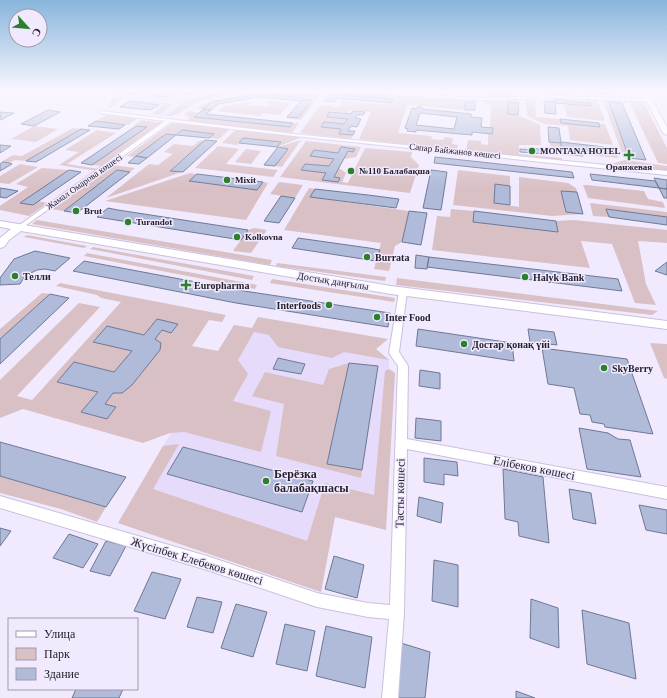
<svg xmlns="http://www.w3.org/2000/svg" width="667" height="698" font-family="'Times New Roman',serif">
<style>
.built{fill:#e6dbfb}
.green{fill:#d9c0c5;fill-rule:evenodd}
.building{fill:#b0bbda;stroke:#6e7894;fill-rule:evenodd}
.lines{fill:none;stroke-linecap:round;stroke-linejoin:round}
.street-casing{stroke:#cabfdf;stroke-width:2}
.secondary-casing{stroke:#cabfdf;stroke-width:2}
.street{fill:#fff;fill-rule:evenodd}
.secondary{fill:#fff;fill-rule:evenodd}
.poi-dot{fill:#2c802d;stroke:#f1eafe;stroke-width:1.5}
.labels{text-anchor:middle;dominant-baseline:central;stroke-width:3;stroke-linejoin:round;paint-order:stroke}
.far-street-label{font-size:9px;fill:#25212d;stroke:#f1eafe}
.far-poi-label{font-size:9px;font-weight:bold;fill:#25212d;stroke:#f1eafe;text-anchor:start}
.poi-label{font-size:10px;font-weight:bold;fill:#25212d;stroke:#f1eafe;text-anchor:start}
.street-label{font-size:10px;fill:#25212d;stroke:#f1eafe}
.near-street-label{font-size:12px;fill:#25212d;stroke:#f1eafe}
.near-poi-label{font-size:12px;font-weight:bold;fill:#25212d;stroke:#f1eafe;text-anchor:start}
</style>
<rect width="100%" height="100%" fill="#f1eafe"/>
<!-- built -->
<path class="built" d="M117,91H252L201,100L171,117L159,115L172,105L167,103L112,98Z
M256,322L369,343L389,360V369L395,373L386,530L335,517L321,592L118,523L234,325L252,328Z"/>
<!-- green -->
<path class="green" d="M225,91H252C233,94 209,96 192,105C184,110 175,117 166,116L186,100Z
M262,92L320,95L301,120L286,118L287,117H298L311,101L302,100L303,98L256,94L214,101L202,109L195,108L212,101Z
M331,92L475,100V102H465V110L407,105L398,133L432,136L431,139L443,140L445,137L453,138L452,144L458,145L457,150L359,139L371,112L350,110L348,113L330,111L327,117L348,119L344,124L324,123L321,127L341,129L339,134L353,135L351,139L300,133L320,105L340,107L343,101L387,105L393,100L330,94Z
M112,98L167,103L172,105L159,115L152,114L163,105L123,99L110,108H108L110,106Z
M586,99H597L605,121L567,117L564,103L591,105L590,103L586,102Z
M485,100H519V103L508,102V114L518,115L540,125L541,145H519V154L562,158V161L466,151L468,140L481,141V144L488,145V134H492L493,128H490L491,106L484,104Z
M526,100H535L536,117L560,119L561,123L605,124L613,145L570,140L568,126L544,124L527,116Z
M603,100H625L626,103L609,102L629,158L623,156Z
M267,101L290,103L280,115L262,113L260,116L217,111L225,106L250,102L249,105L267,106L269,104L265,103Z
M629,101H643L667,148V164L658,163Z
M189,111L200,113L195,117L290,127L293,123H299L292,133L186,121L190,118L184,114Z
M107,115L138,118L128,125L96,121Z
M141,120L164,123L103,166L92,165L146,127L134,125Z
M172,123L230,129L219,139L209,138L214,134L182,130L176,135L166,134L135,157L127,156Z
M34,126L58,129L36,142L11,139Z
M73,128L81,129L26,161L15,160L9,163L1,162L13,155L22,156Z
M97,130L116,133L67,164L99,169L97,171L59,165L79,152L65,150Z
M235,130L302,137L277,147L243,138L237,145L222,143Z
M205,140L170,170L182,172L106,198L149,164L158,165L173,154L164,152L174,144L193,146L199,141Z
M301,140L282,167L275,166L288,149L278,147Z
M306,141L361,147L356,157L344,159L348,151L353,152L341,147L338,153L314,150L311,156L334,159L329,166L305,164L301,169L326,173L322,180L338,182L340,178L334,177L339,168L346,173L342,182L348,183L365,148L412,152L411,157L419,165L410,193L280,177Z
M549,142L561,143V147L615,148L618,158L559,152L560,154L554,153Z
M218,146L239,149L226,164L278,170L273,177L195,168Z
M246,149L261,151L251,164L235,162Z
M625,160L667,166V171L608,165Z
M20,164L38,167L9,184L0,183V176Z
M112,165L135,168L130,172L117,170L64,211L51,209Z
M42,168L69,170L20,203L33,205L38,201L48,203L29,216L0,210V206L28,187L16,184Z
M458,170L510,176V186L495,185L494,203L519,207V177L568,183L576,188L577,192L561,191L566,212L583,214L552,216L453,205Z
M190,173L197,174L190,181L257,190L263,182L268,183L246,220L105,201Z
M279,182L303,185L295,198L270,194Z
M583,185H587L644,191L648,199L663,202L665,208L588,198Z
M309,188L315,189L310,197L409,211L402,242L395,246L389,271L374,269L381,243L284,230Z
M590,203L667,212V217L607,209L609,217L593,216Z
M451,209L474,211L473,221L558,232L556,221L574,220L667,230V243L638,241L646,284L656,305L635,303L612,244L581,241L590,268L432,250L437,216L450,217Z
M37,220L272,260L270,265L32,224Z
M254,228L267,230L251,253L233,251L248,230Z
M27,235L87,246L84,248L24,237Z
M93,247L254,276L252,280L90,249Z
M87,253L257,285L255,289L84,256Z
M277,263L386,277L385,281L276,266Z
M397,278L658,311L652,315L396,285Z
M272,279L395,298L394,302L270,283Z
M60,283L226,315L222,322L209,320L192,346L218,351L234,325L252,328L258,317L388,339L376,349L389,360L344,352L332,358L278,347L269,335L254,332L238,360L248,374L233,401L271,411L261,452L184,432L170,433L143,443L23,409L0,418V380L79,303L100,307L17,396L32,400L121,302L101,298L97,295L56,286ZM157,319L178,324L171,333L162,330L155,339L161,343L160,350L132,385L122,393H113L105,404L116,407L107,419L81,412L98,392L58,382L114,372L132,351L93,341L107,327L144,335Z
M42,293L50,294L0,339V329Z
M650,343L667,344V379L664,378Z
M349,363L327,464L362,470L361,478L276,456L284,404L252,396L265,372L323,385L329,369Z
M389,369L395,373L386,530L335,517L321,592L118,523L163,446L179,444L153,489L307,541L325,483L374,495L385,371Z
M0,476L106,507L97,522L61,509L0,493Z"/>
<!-- building -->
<path class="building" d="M118,91H141L138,94L116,92Z
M160,91H199L196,94L172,92L166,97L153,96Z
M489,91H508L509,97H490Z
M549,91H568L569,94L550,93Z
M581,91H610L612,94L581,92Z
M256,94L275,95L272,98L257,97L218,104L211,110L202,109L212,102Z
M330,94L393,99L391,103L337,98L334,102L324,101Z
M275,95L304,98L302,100H312L298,118L287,117L301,101L272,98Z
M554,99L590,103L591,106L555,103Z
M129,101L159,105L151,110L120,107Z
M544,101L555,102L556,114L545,113Z
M465,102H475V110H465Z
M508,102L519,103L518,115L508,114Z
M609,102L622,103L646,160L629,158Z
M417,107H422V109L471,114V117L482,118L481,127L493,128L492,134L472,132V135L416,130V132L407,131L408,129L405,128L412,108L416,109ZM420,113L457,117L454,129L416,125Z
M204,109L211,110L206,114L293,123L290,127L194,117Z
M48,110L60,112L34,126L21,124Z
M353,111L365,112L363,115H357L355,118L361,119L357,127L351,126L348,131H355L353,135L339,134L341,129L321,127L324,122L344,124L348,119L327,117L329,112L351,114Z
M0,112L14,113L1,120Z
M560,119L599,123L600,127L561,123Z
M96,121L125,125L119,129L88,126Z
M136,126L147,127L92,165L81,163Z
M548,127L559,128L561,143L549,142Z
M81,129L90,130L36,162L26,161Z
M182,130L214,134L209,138L176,135Z
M166,134L176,135L147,158L136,156Z
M243,138L281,142L277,147L239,143Z
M205,140L217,141L183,172L170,171Z
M561,142L604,147L605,152L561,147Z
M0,145L11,146L0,153Z
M278,147L288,149L275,166L264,165Z
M341,147L355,149L353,152L348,151L334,177L340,178L338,182L322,180L326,173L301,170L305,164L329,166L334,159L310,156L314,150L338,153Z
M534,148L545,151V154L520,152V149L534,150Z
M559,151L582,153L583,156L560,154Z
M136,156L147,158L139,164L128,163Z
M435,157L572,172L574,178L434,163Z
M3,162L9,163L12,164L0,171V164Z
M69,170L81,172L33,205L20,203Z
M117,170L130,172L77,213L64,211Z
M431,170L447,172L441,210L423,208Z
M197,174L263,182L257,190L189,181Z
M590,174L655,181L659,188L592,180Z
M654,178L667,180V189L659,188Z
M495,184L510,186V205L494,203Z
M0,188L7,189L18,191L6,198L0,197Z
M659,188L667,189V198H664Z
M315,189L368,195L399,199L396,208L310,197Z
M561,191L577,192L583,214L566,212Z
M281,196L295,198L279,223L264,221Z
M108,208L118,210L248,230L241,240L97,217Z
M606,209L667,217V225L609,217Z
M409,211L427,213L421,245L402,242Z
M474,211L556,221L558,232L473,222Z
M298,238L369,248L380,250L376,261L292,248Z
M35,251L70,258L55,271L45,269L37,270L25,276L20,284L0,285V278L14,259Z
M416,255L429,257L427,269L415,268Z
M429,257L618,279L622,291L427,267Z
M84,261L244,291L390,313L388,327L236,303L73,271Z
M667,262V275L655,271Z
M50,294L69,298L0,364V339Z
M157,319L178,324L171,333L162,330L155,339L161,343L160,350L132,385L122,393H113L105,404L116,407L107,419L81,412L98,392L57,382L74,362L114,372L132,351L93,342L107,326L144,335Z
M418,329L512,343L514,361L416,346Z
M528,329L554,332L557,345L530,342Z
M542,348L627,359L653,434L605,427L604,424L592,422L590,415L580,414L574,388L548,384Z
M278,358L305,364L301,374L273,369Z
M349,363L378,366L362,470L327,464Z
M420,370L440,373V389L419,386Z
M416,418L441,421V441L415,438Z
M579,428L608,433L618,439L630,440L641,477L587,469Z
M0,442L43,454L126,477L106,507L0,476Z
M183,447L313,481L302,512L167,474Z
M424,458L457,462L458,476L444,474V485L424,482Z
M503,469L543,477L549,543L519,536L518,522L505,519Z
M569,489L591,493L596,524L573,519Z
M419,497L443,503L441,523L417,516Z
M639,505L667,510V534L646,530Z
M0,528L11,531L0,546Z
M69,534L98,544L83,568L53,558Z
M106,541L126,546L110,576L90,571Z
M334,556L364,565L357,598L325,589Z
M434,560L458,565V607L432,601Z
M152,572L181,579L165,619L134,611Z
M197,597L222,602L213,633L187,627Z
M531,599L558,608L559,648L530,638Z
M236,604L267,612L253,657L221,648Z
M582,610L629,623L636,679L587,664Z
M285,624L315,631L307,671L276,664Z
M326,626L372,637L365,688L316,676Z
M401,643L430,652L425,698H393Z
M76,689H123L119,698H72Z
M516,691L535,698H516Z"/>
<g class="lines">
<defs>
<path id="street" d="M327,91H348L481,98L556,96L649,99L651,100L649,101L556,98L481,100Z
M101,111L294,134L667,171V175L294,136L171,122L22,228H18V226L165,121L99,113Z
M403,289L407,292L399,352L408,366L407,439L667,487V499L407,449L404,613L398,698H382L389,619L368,617L317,607L207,570L0,508V496L207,556L317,593L368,603L390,605L398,366L389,353L399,292Z"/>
<path id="secondary" d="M641,91H647L667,127V135L663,133Z
M0,221L391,286L667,321V329L391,294L21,231L9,240L4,247L0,248V238L11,229L0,227Z"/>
</defs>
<!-- street casing -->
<use href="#street" class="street-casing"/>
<!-- secondary casing -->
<use href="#secondary" class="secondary-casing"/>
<!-- street -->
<use href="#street" class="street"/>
<!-- secondary -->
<use href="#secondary" class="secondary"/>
</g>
<!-- sky -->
<linearGradient id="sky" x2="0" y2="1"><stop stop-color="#87b5dc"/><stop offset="0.48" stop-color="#f9f6ff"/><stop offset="1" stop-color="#f9f6ff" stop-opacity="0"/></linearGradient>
<rect width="667" height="188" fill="url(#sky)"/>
<!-- markers -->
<g class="poi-dot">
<circle cx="532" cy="151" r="4"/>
<path d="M627 149h4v4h4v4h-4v4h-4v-4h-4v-4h4z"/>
<circle cx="351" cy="171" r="4"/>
<circle cx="227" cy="180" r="4"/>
<circle cx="76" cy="211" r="4"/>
<circle cx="128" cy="222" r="4"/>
<circle cx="237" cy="237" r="4"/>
<circle cx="367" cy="257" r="4"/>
<circle cx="15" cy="276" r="4"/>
<circle cx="525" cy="277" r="4"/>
<path d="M184 279h4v4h4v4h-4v4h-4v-4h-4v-4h4z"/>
<circle cx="329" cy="305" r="4"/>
<circle cx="377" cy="317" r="4"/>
<circle cx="464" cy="344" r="4"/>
<circle cx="604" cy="368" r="4"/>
<circle cx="266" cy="481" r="4"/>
</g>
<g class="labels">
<!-- far-street labels -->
<g class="far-street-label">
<text transform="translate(455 151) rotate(6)">Сапар Байжанов көшесі</text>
<text transform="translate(84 182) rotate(-35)">Жамал Омарова көшесі</text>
</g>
<!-- far-poi labels -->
<g class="far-poi-label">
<text x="540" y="151">MONTANA HOTEL</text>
<text x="629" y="167" text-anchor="middle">Оранжевая</text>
<text x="359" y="171">№110 Балабақша</text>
<text x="235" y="180">Mixit</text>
<text x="84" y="211">Brut</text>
<text x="136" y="222">Turandot</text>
<text x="245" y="237">Kolkovna</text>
</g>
<!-- poi labels -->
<g class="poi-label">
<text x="375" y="257">Burrata</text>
<text x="23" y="276">Телли</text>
<text x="533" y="277">Halyk Bank</text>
<text x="194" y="285">Europharma</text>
<text x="321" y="305" text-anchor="end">Interfoods</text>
<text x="385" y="317">Inter Food</text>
<text x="472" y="344">Достар қонақ үйі</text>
<text x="612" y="368">SkyBerry</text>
</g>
<!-- street labels -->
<g class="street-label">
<text transform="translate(333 281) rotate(9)">Достық даңғылы</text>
</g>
<!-- near-street labels -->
<g class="near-street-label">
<text transform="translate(534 468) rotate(11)">Елібеков көшесі</text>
<text transform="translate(400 493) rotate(-89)">Тасты көшесі</text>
<text transform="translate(197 561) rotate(17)">Жүсіпбек Елебеков көшесі</text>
</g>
<!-- near-poi labels -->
<g class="near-poi-label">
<text x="274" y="474">Берёзка<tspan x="274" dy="14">балабақшасы</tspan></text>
</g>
</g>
<!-- legend -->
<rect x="8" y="618" width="130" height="72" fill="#f1eafe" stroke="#9f9aaa"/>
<rect x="16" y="631" width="20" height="6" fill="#ffffff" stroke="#9f9aaa"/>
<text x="44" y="638" font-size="12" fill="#25212d">Улица</text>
<rect x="16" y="648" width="20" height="12" fill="#d9c0c5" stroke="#9f9aaa"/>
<text x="44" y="658" font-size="12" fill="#25212d">Парк</text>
<rect x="16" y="668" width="20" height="12" fill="#b0bbda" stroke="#9f9aaa"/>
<text x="44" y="678" font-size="12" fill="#25212d">Здание</text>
<!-- north arrow -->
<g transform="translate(28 28) rotate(117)"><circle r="19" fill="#f1eafe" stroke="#9f9aaa"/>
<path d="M0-3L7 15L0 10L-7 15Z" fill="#2c802d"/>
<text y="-6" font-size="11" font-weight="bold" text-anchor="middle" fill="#25212d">С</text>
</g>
</svg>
